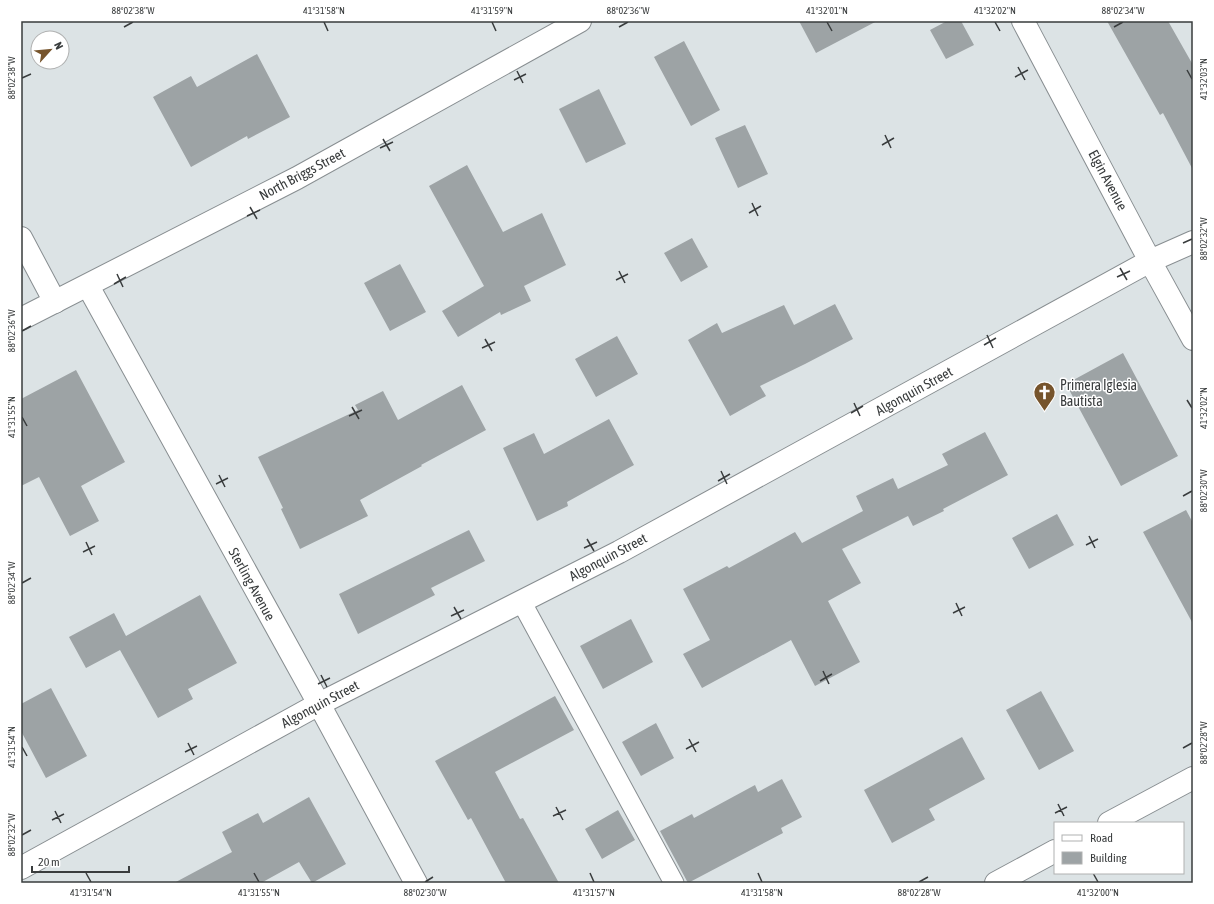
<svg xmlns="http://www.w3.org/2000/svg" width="1214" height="904" font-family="'Asap Condensed',sans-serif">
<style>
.building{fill:#9da3a5}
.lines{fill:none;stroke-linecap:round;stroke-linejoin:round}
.lane-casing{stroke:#888e91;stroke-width:21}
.street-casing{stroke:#888e91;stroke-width:24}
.secondary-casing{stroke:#888e91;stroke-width:24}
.lane{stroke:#fff;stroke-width:19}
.street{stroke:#fff;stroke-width:22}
.secondary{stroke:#fff;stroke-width:22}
.ticks{fill:none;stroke:#393c3d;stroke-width:1.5}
.labels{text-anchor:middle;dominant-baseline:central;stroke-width:3;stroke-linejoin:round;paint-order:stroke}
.street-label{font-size:14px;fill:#393c3d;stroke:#fff}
.poi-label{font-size:14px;fill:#393c3d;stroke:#fff;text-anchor:start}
.neatline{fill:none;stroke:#393c3d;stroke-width:1.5}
.ticks-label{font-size:10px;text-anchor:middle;fill:#393c3d}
</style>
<rect width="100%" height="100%" fill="#dce3e5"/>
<!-- building -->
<path class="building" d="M799,21H877L816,53Z
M947,21H961L974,45L946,59L930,30Z
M1107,21H1168L1193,65V170L1163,113L1160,115Z
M684,41L720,110L691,126L654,57Z
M257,54L290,117L248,139L247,136L191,167L153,97L191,76L197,87Z
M599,89L626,144L586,163L559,109Z
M745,125L768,174L738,188L715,138Z
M467,165L503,232L542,213L566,265L524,286L531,301L501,315L500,312L458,337L442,311L484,286L429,186Z
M692,238L708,267L681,282L664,253Z
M400,264L426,312L390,331L364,283Z
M835,304L853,339L805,364L760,386L766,396L730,416L688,340L717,323L722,333L784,305L794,325Z
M617,336L638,374L596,397L575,359Z
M1123,353L1178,456L1121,486L1066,384Z
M76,370L125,462L81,486L99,521L70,536L39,477L21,486V399Z
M462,385L486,430L421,465L422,466L360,500L368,516L300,549L281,509L283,508L258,457L358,410L355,405L383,391L398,420Z
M609,419L634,465L567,502L568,506L537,521L503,448L534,433L544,454Z
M985,432L1008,475L943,509L944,511L913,526L908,516L842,549L861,583L828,601L860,662L815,686L791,640L702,688L683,654L710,640L683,589L727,566L729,568L795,532L802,543L863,511L856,496L893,478L898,489L948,465L942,454Z
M1186,510L1193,523V624L1143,532Z
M1057,514L1074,545L1029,569L1012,538Z
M469,530L485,561L431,588L435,595L358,634L339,594Z
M200,595L237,663L188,689L193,699L158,718L120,650L86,668L69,637L114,613L126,636Z
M631,619L653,662L603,689L580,646Z
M51,688L87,756L46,778L21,731V704Z
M1041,691L1074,751L1039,770L1006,710Z
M555,696L574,730L495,772L520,819L523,818L559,883H506L471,818L468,820L435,761Z
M656,723L674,758L641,776L622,742Z
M962,737L985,779L929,809L935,820L892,843L864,790Z
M782,779L802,817L781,828L783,833L688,883L660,831L692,814L694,818L755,785L758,792Z
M309,797L346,864L312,883L299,862L261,883H174L232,852L222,832L258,813L263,823Z
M618,810L635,840L602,859L585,829Z"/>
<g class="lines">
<defs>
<path id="lane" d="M521,601L674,883"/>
<path id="street" d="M1023,21L1150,261L1193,339
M21,238L55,302
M88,286L319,704L416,883
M1109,823L1193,778
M21,868L319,704L619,552L1150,261L1193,242
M996,883L1055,851"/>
<path id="secondary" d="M21,319L297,178L580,21"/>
</defs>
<!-- lane casing -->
<use href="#lane" class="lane-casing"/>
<!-- street casing -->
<use href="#street" class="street-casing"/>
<!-- secondary casing -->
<use href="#secondary" class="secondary-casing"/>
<!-- lane -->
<use href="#lane" class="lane"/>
<!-- street -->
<use href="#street" class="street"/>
<!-- secondary -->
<use href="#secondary" class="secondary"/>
</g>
<!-- ticks -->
<path class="ticks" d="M324,22L328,31M492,22L496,31M827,22L832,31M995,22L1000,31M124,27L133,22M619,27L628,22M1114,27L1123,22M1018,67L1025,80M1187,70L1192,79M517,71L523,83M1015,77L1028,70M22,78L31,74M514,80L526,74M885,135L891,148M383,139L390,151M882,145L894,138M380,148L393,142M752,203L758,216M250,207L257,219M749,213L761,206M247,216L260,210M1183,243L1192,239M1120,268L1127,280M619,271L625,283M117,274L123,287M1117,277L1130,271M616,280L628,274M114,284L126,277M22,331L31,326M987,335L993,348M485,339L492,351M984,345L996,338M482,348L495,342M1187,400L1192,408M854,403L860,416M352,407L359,419M851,413L863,406M349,416L362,410M22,417L27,426M721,471L727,484M219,475L225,487M718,481L730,474M216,484L228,478M1183,496L1192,491M1089,536L1095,548M587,539L594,551M86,542L92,555M1086,545L1098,539M584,548L597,542M83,552L95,546M22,583L31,578M956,603L962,616M454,607L461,619M953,613L965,607M451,616L464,610M823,671L829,684M321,675L327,687M820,681L832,674M318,684L330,678M689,739L696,752M188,743L194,755M22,747L27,756M1183,748L1192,743M686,749L699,742M185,752L197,746M1058,804L1064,816M556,807L563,820M55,811L61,823M1055,813L1067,807M553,816L566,810M52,820L64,814M22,835L31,830M86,873L91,882M254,873L259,882M590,873L594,882M758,873L762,882M1093,873L1098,882M425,882L433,877M919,882L928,877"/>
<!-- icons -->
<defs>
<symbol id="church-pin" viewBox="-11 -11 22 30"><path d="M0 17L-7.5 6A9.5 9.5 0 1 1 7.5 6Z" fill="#76542c" stroke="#fff"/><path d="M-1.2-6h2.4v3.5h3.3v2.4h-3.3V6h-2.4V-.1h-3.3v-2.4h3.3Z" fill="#fff"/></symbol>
</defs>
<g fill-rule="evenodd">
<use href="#church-pin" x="1032" y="380" width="25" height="34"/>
</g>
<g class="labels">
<!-- street labels -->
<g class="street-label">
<text transform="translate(302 174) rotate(-28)">North Briggs Street</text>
<text transform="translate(1108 180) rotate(62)">Elgin Avenue</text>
<text transform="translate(914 391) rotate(-29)">Algonquin Street</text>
<text transform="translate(608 557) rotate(-28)">Algonquin Street</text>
<text transform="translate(252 584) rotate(61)">Sterling Avenue</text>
<text transform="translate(320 704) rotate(-28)">Algonquin Street</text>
</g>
<!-- poi labels -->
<g class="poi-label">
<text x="1060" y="385">Primera Iglesia<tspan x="1060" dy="16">Bautista</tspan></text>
</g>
</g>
<!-- border -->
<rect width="1214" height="904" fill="none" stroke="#ffffff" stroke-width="44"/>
<!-- legend -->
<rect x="1054" y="822" width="130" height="52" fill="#ffffff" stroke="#b0b1b1"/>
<rect x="1062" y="835" width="20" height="6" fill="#ffffff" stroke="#b0b1b1"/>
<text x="1090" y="842" font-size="12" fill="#393c3d">Road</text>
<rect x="1062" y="852" width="20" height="12" fill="#9da3a5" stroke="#b0b1b1"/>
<text x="1090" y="862" font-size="12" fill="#393c3d">Building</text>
<!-- north arrow -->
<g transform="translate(50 50) rotate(63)"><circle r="19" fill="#ffffff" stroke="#b0b1b1"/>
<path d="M0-3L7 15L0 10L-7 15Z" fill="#76542c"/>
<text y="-6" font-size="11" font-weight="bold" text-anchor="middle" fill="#393c3d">N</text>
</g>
<!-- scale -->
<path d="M32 866v6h97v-6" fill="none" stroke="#393c3d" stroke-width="2"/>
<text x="38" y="866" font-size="12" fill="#393c3d" stroke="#ffffff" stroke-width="3" paint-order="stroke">20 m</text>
<rect x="22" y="22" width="1170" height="860" class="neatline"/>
<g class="ticks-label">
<text x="133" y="14">88°02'38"W</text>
<text x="324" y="14">41°31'58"N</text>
<text x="492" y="14">41°31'59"N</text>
<text x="628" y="14">88°02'36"W</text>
<text x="827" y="14">41°32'01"N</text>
<text x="995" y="14">41°32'02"N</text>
<text x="1123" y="14">88°02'34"W</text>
<text transform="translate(11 78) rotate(-90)" y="4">88°02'38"W</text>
<text transform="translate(1203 79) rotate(-90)" y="4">41°32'03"N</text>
<text transform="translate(1203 239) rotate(-90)" y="4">88°02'32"W</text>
<text transform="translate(11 331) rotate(-90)" y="4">88°02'36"W</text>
<text transform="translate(1203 408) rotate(-90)" y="4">41°32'02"N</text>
<text transform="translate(11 417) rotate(-90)" y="4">41°31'55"N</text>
<text transform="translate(1203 491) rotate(-90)" y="4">88°02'30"W</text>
<text transform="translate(11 583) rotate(-90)" y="4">88°02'34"W</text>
<text transform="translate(1203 743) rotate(-90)" y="4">88°02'28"W</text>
<text transform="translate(11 747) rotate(-90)" y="4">41°31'54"N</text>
<text transform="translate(11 835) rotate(-90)" y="4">88°02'32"W</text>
<text x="91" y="896">41°31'54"N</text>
<text x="259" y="896">41°31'55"N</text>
<text x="425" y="896">88°02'30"W</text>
<text x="594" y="896">41°31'57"N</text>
<text x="762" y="896">41°31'58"N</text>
<text x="919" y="896">88°02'28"W</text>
<text x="1098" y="896">41°32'00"N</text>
</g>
</svg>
